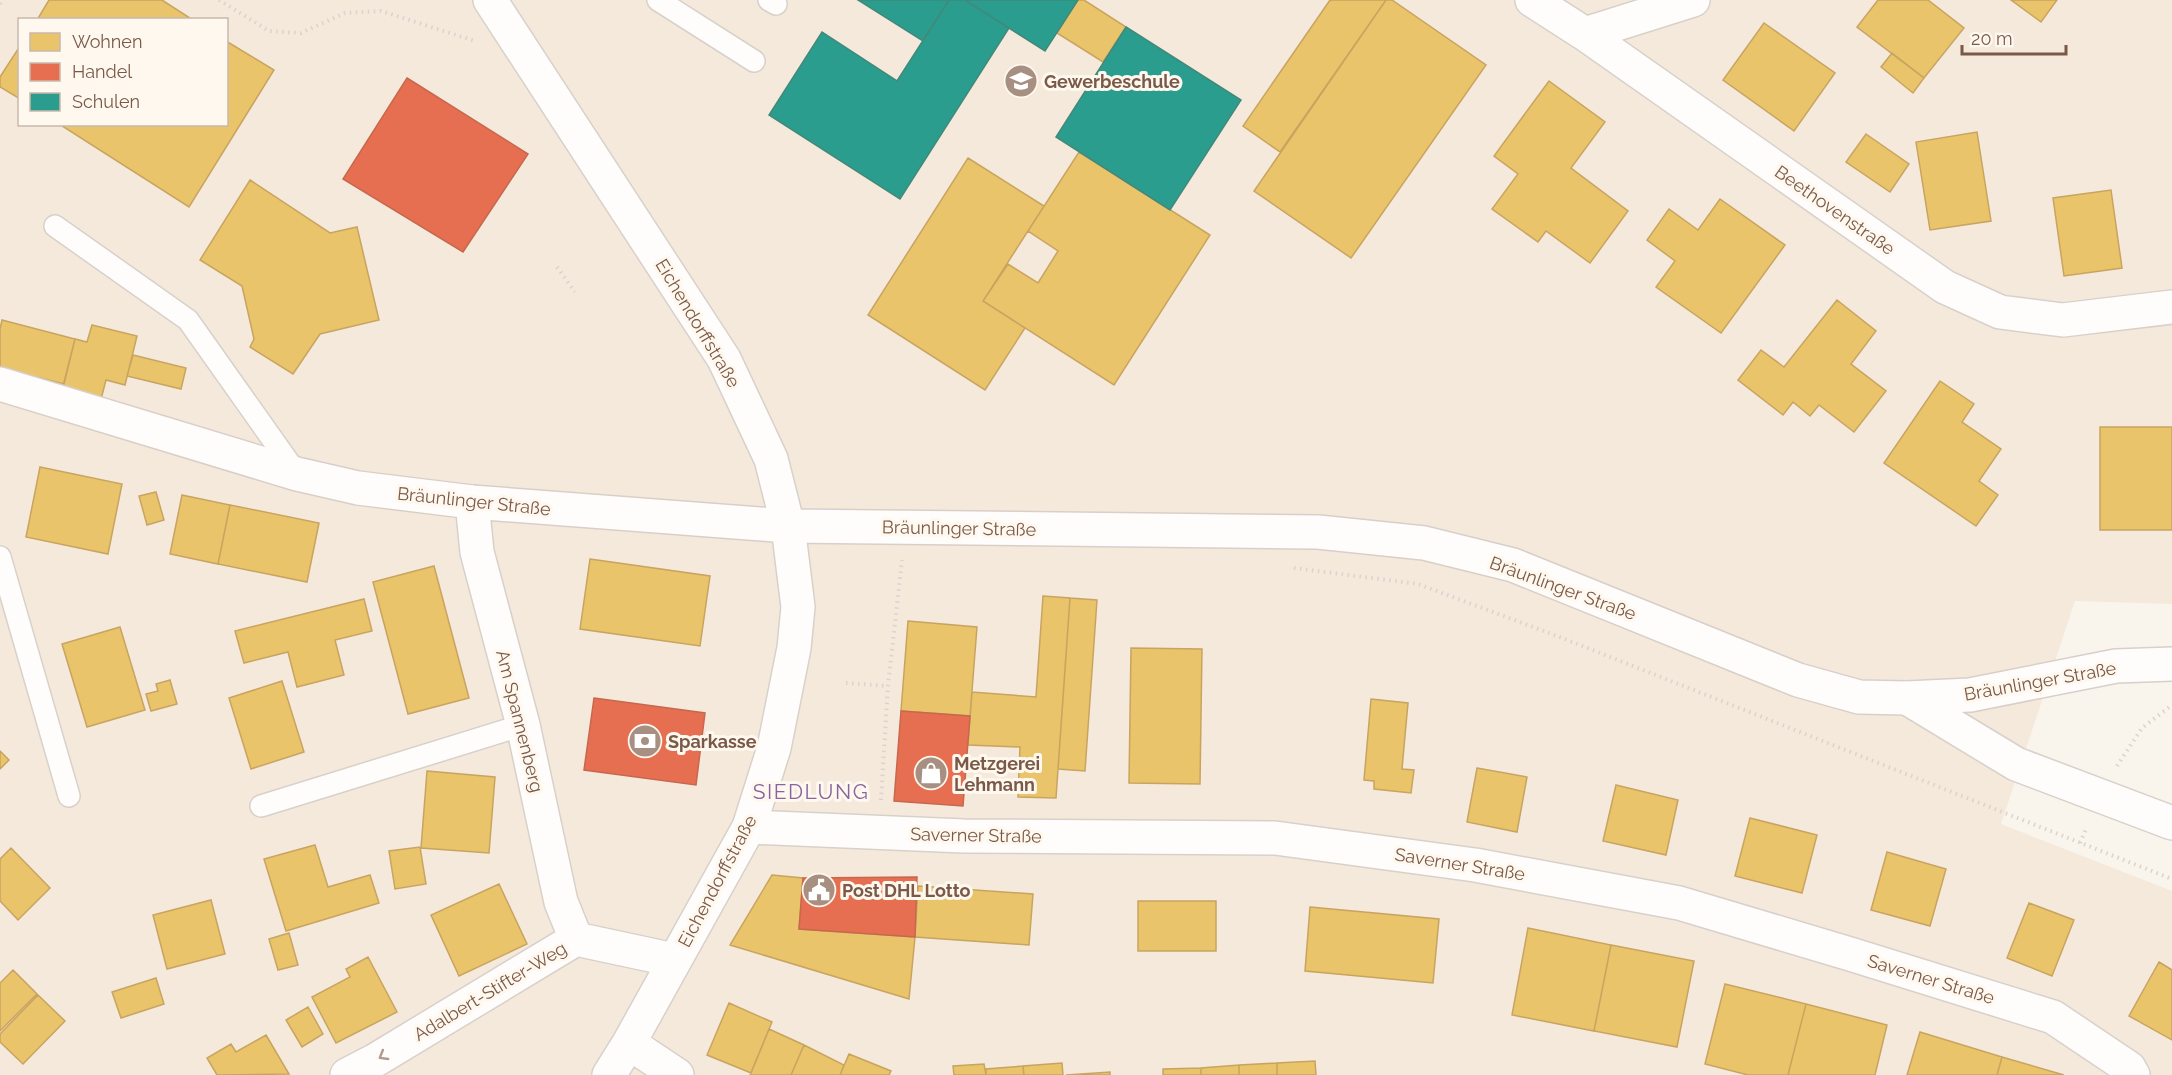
<svg xmlns="http://www.w3.org/2000/svg" width="2172" height="1075" font-family="Raleway,sans-serif">
<style>
.residential{fill:#f5e9dc;fill-rule:evenodd}
.homes{fill:#e9c46a;stroke:#c8a460;stroke-width:1.5}
.shops{fill:#e76f51;stroke:#c7684e;stroke-width:1.5}
.schools{fill:#2a9d8f;stroke:#42897a;stroke-width:1.5}
.lines{fill:none;stroke-linecap:round;stroke-linejoin:round}
.lane-casing{stroke:#d8d1ca;stroke-width:24}
.street-casing{stroke:#d8d1ca;stroke-width:36}
.secondary-casing{stroke:#d9cfc8;stroke-width:36}
.path{stroke:#dcd2ce;stroke-width:4;stroke-dasharray:1.5 4.5;stroke-linecap:butt}
.lane{stroke:#fefdfc;stroke-width:21}
.street{stroke:#fefdfc;stroke-width:33}
.secondary{stroke:#fefdfc;stroke-width:33}
.oneway{stroke:#af9b90}
.labels{text-anchor:middle;dominant-baseline:central;stroke-width:6;stroke-linejoin:round;paint-order:stroke}
.poi-label{font-size:18px;font-weight:bold;fill:#7b5948;stroke:#fff8ef;text-anchor:start}
.street-label{font-size:18px;fill:#7b5948;stroke:#fff8ef}
.quarter-label{font-size:21px;letter-spacing:1.5px;fill:#89649e;stroke:#fff8ef}
</style>
<rect width="100%" height="100%" fill="#f9f4ec"/>
<!-- residential -->
<path class="residential" d="M0,0H2172V604L2075,601L2001,824L2172,891V1075H0ZM20,20H226V124H20Z"/>
<!-- homes -->
<path class="homes" d="M49,0H162L193,20H37Z
M1078,0H1084L1126,27L1103,62L1057,33Z
M1330,0H1386L1280,152L1243,126Z
M1386,0H1392L1486,65L1351,258L1254,191Z
M1878,0H1928L1964,28L1924,78L1857,27Z
M2011,0H2057L2041,22Z
M1764,23L1835,73L1794,131L1723,80Z
M226,41L274,70L189,207L59,124H226Z
M20,46V99L0,87V77Z
M1892,53L1924,78L1913,93L1881,67Z
M1549,81L1605,122L1571,168L1628,211L1590,263L1546,231L1538,242L1492,209L1518,174L1494,156Z
M1977,132L1991,221L1930,230L1916,142Z
M1866,134L1909,164L1890,192L1846,162Z
M1079,152L1210,235L1114,385L983,301L1008,264L1038,283L1058,251L1028,231Z
M968,158L1044,206L983,301L1025,328L985,390L868,315Z
M250,180L330,233L357,227L379,320L320,334L293,374L250,347L254,339L242,286L200,260Z
M2111,190L2122,268L2064,276L2053,198Z
M1720,199L1785,245L1721,333L1656,287L1675,261L1647,240L1669,209L1698,230Z
M1837,300L1876,331L1851,364L1886,391L1854,432L1819,405L1810,416L1793,402L1783,415L1738,380L1761,350L1784,367Z
M2,320L75,339L64,384L0,368V329Z
M92,325L137,336L125,385L106,380L100,403L61,394L75,339L87,342Z
M133,355L186,368L181,389L127,376Z
M1940,381L1974,404L1962,422L2001,449L1979,481L1998,495L1976,526L1884,463Z
M2100,427H2172V530H2100Z
M40,467L122,484L108,554L26,537Z
M156,492L164,520L147,525L139,496Z
M182,495L230,505L218,564L170,554Z
M230,505L319,523L307,582L218,564Z
M590,559L710,576L700,646L580,629Z
M434,566L469,698L408,714L373,582Z
M1043,596L1070,598L1056,798L1018,797L1020,747L968,745L972,692L1036,697Z
M1070,598L1097,600L1085,771L1058,769Z
M364,599L372,631L335,640L344,675L297,687L288,652L244,663L235,631Z
M908,621L977,627L970,716L901,711Z
M120,627L145,710L87,727L62,644Z
M1131,648L1202,649L1200,784L1129,783Z
M170,680L177,704L151,711L146,694L158,691L156,684Z
M282,681L304,752L251,769L229,698Z
M1371,699L1408,703L1402,769L1414,770L1411,793L1374,789V781L1364,780Z
M0,751L9,760L0,769Z
M1477,768L1527,777L1517,832L1467,822Z
M427,771L495,777L489,853L421,848Z
M1616,785L1678,800L1666,855L1603,841Z
M1750,818L1817,835L1802,893L1735,876Z
M315,845L328,887L370,875L379,903L286,931L264,859Z
M420,847L426,884L395,889L389,851Z
M11,848L50,888L18,920L0,901V859Z
M1887,852L1946,869L1930,926L1871,910Z
M772,875L803,878L799,929L915,937L909,999L730,945Z
M499,884L527,944L459,976L431,915Z
M918,886L1033,894L1029,945L915,937Z
M211,900L225,954L167,969L153,915Z
M1138,901H1216V951H1138Z
M2029,903L2074,920L2052,976L2007,958Z
M1310,907L1439,919L1433,983L1305,971Z
M1528,928L1611,945L1594,1031L1512,1015Z
M289,933L298,965L278,970L269,939Z
M1611,945L1694,961L1677,1047L1594,1031Z
M368,957L397,1012L336,1043L312,997L350,977L346,969Z
M2159,962L2172,970V1040L2129,1016Z
M13,970L37,994L0,1031V983Z
M156,978L164,1004L121,1018L112,992Z
M1725,984L1806,1004L1788,1075H1748L1705,1064Z
M38,995L65,1021L23,1064L0,1042V1034Z
M729,1003L772,1022L751,1073L707,1055Z
M1806,1004L1887,1025L1875,1075H1788Z
M308,1007L323,1034L302,1047L286,1020Z
M769,1029L804,1045L791,1075H750Z
M1920,1032L2002,1057L1997,1075H1907Z
M266,1035L289,1074L217,1075L207,1058L231,1044L236,1052Z
M804,1045L844,1065L840,1075H791Z
M849,1054L891,1071L889,1075H840Z
M2002,1057L2064,1075H1997Z
M1315,1061L1316,1075H1277V1063Z
M1062,1063L1063,1075H1024L1023,1066Z
M1277,1063V1075H1239V1065Z
M984,1064L986,1075H954L953,1066Z
M1239,1065V1075H1201V1068Z
M1023,1066L1024,1075H986V1069Z
M1201,1068V1075H1163V1069Z
M1110,1072V1075H1066Z"/>
<!-- shops -->
<path class="shops" d="M407,78L528,154L463,252L343,179Z
M594,698L705,713L696,785L584,770Z
M901,711L970,716L963,806L894,801Z
M917,877L915,937L799,929L803,878Z"/>
<!-- schools -->
<path class="schools" d="M858,0H949L923,41Z
M949,0H965L1009,28L900,199L769,115L822,32L897,81Z
M965,0H1078L1045,51Z
M1126,27L1241,100L1170,210L1056,137Z"/>
<g class="lines">
<defs>
<path id="lane" d="M658,0L754,61
M769,0L776,4
M55,226L188,320L297,474
M0,557L69,796
M261,806L523,725"/>
<path id="street" d="M490,0L724,359L771,459L788,526L798,607L794,648L774,748L749,827L629,1043L609,1075
M1532,0L1585,34L1945,287L2000,312L2063,320L2172,307
M1585,34L1693,0
M472,502L477,552L523,725L561,902L576,939
M1907,698L2016,764L2172,823
M749,827L964,836L1275,838L1475,865L1679,903L1850,954L2053,1017L2129,1068L2133,1075
M629,1043L677,1075
M347,1075L374,1061L576,939L674,960"/>
<path id="secondary" d="M0,384L297,474L358,488L472,502L788,526L1318,532L1424,543L1513,565L1798,680L1859,697L1907,698L1970,695L2116,666L2172,664"/>
</defs>
<!-- lane casing -->
<use href="#lane" class="lane-casing"/>
<!-- street casing -->
<use href="#street" class="street-casing"/>
<!-- secondary casing -->
<use href="#secondary" class="secondary-casing"/>
<!-- path -->
<path class="path" d="M219,0L269,31L301,33L345,13L381,11L475,41
M0,4L2,0
M557,267L575,292
M1294,568L1418,584L1557,636L2172,879
M846,683L887,686
M2117,766L2142,728L2172,705
M881,800L888,686L902,560
M2080,843L2087,827"/>
<!-- lane -->
<use href="#lane" class="lane"/>
<!-- street -->
<use href="#street" class="street"/>
<!-- secondary -->
<use href="#secondary" class="secondary"/>
</g>
<!-- one-way arrows -->
<defs><path id="oneway-chevron" d="M-2-3.5L2.5 0L-2 3.5" fill="none" stroke-width="1.6" stroke-linecap="round" stroke-linejoin="round" transform="scale(1.5)"/></defs>
<use class="oneway" href="#oneway-chevron" transform="translate(383 1056) rotate(149)"/>
<!-- icons -->
<defs>
<symbol id="school-disc" viewBox="-11 -11 22 22"><circle r="9.5" fill="#a78f81" stroke="#fff8ef"/><path d="M0-5L7-2L0 1L-7-2ZM-4 1L0 2.5L4 1V4Q0 6-4 4Z" fill="#fff"/></symbol>
<symbol id="bank-disc" viewBox="-11 -11 22 22"><circle r="9.5" fill="#a78f81" stroke="#fff8ef"/><path d="M-6-4H6V4H-6ZM0-2.3a2.3 2.3 0 1 0 0 4.6a2.3 2.3 0 1 0 0-4.6Z" fill="#fff"/></symbol>
<symbol id="shop-disc" viewBox="-11 -11 22 22"><circle r="9.5" fill="#a78f81" stroke="#fff8ef"/><path d="M-5-2.5h2.3a2.7 3.5 0 0 1 5.4 0H5L5.5 6h-11ZM-1.5-2.5h3a1.5 2.3 0 0 0-3 0Z" fill="#fff"/></symbol>
<symbol id="civic-disc" viewBox="-11 -11 22 22"><circle r="9.5" fill="#a78f81" stroke="#fff8ef"/><path d="M-.6-6.5H3V-4.5H.6V-3L4-1V1h2V6H-6V1h2V-1L-.6-3ZM-1.2 2.5V6h2.4V2.5Z" fill="#fff"/></symbol>
</defs>
<g fill-rule="evenodd">
<use href="#school-disc" x="1002" y="62" width="38" height="38"/>
<use href="#bank-disc" x="626" y="722" width="38" height="38"/>
<use href="#shop-disc" x="912" y="754" width="38" height="38"/>
<use href="#civic-disc" x="800" y="871" width="38" height="38"/>
</g>
<g class="labels">
<!-- poi labels -->
<g class="poi-label">
<text x="1044" y="81">Gewerbeschule</text>
<text x="668" y="741">Sparkasse</text>
<text x="954" y="763">Metzgerei<tspan x="954" dy="21">Lehmann</tspan></text>
<text x="842" y="890">Post DHL Lotto</text>
</g>
<!-- street labels -->
<g class="street-label">
<text transform="translate(1835 210) rotate(35)">Beethovenstraße</text>
<text transform="translate(698 323) rotate(59)">Eichendorffstraße</text>
<text transform="translate(474 501) rotate(6)">Bräunlinger Straße</text>
<text transform="translate(959 528) rotate(1)">Bräunlinger Straße</text>
<text transform="translate(1563 588) rotate(20)">Bräunlinger Straße</text>
<text transform="translate(2040 681) rotate(-10)">Bräunlinger Straße</text>
<text transform="translate(520 721) rotate(76)">Am Spannenberg</text>
<text transform="translate(976 835) rotate(1)">Saverner Straße</text>
<text transform="translate(1460 864) rotate(9)">Saverner Straße</text>
<text transform="translate(717 881) rotate(-62)">Eichendorffstraße</text>
<text transform="translate(1931 979) rotate(17)">Saverner Straße</text>
<text transform="translate(490 991) rotate(-31)">Adalbert-Stifter-Weg</text>
</g>
<!-- quarter labels -->
<g class="quarter-label">
<text x="811" y="791">SIEDLUNG</text>
</g>
</g>
<!-- legend -->
<rect x="18" y="18" width="210" height="108" fill="#fff8ef" stroke="#cab8ac" stroke-width="1.5"/>
<rect x="30" y="33" width="30" height="18" fill="#e9c46a" stroke="#cab8ac" stroke-width="1.5"/>
<text x="72" y="48" font-size="18" fill="#7b5948">Wohnen</text>
<rect x="30" y="63" width="30" height="18" fill="#e76f51" stroke="#cab8ac" stroke-width="1.5"/>
<text x="72" y="78" font-size="18" fill="#7b5948">Handel</text>
<rect x="30" y="93" width="30" height="18" fill="#2a9d8f" stroke="#cab8ac" stroke-width="1.5"/>
<text x="72" y="108" font-size="18" fill="#7b5948">Schulen</text>
<!-- scale -->
<path d="M1962 45v9h104v-9" fill="none" stroke="#7b5948" stroke-width="3"/>
<text x="1971" y="45" font-size="18" fill="#7b5948" stroke="#fff8ef" stroke-width="4.5" paint-order="stroke">20 m</text>
</svg>
